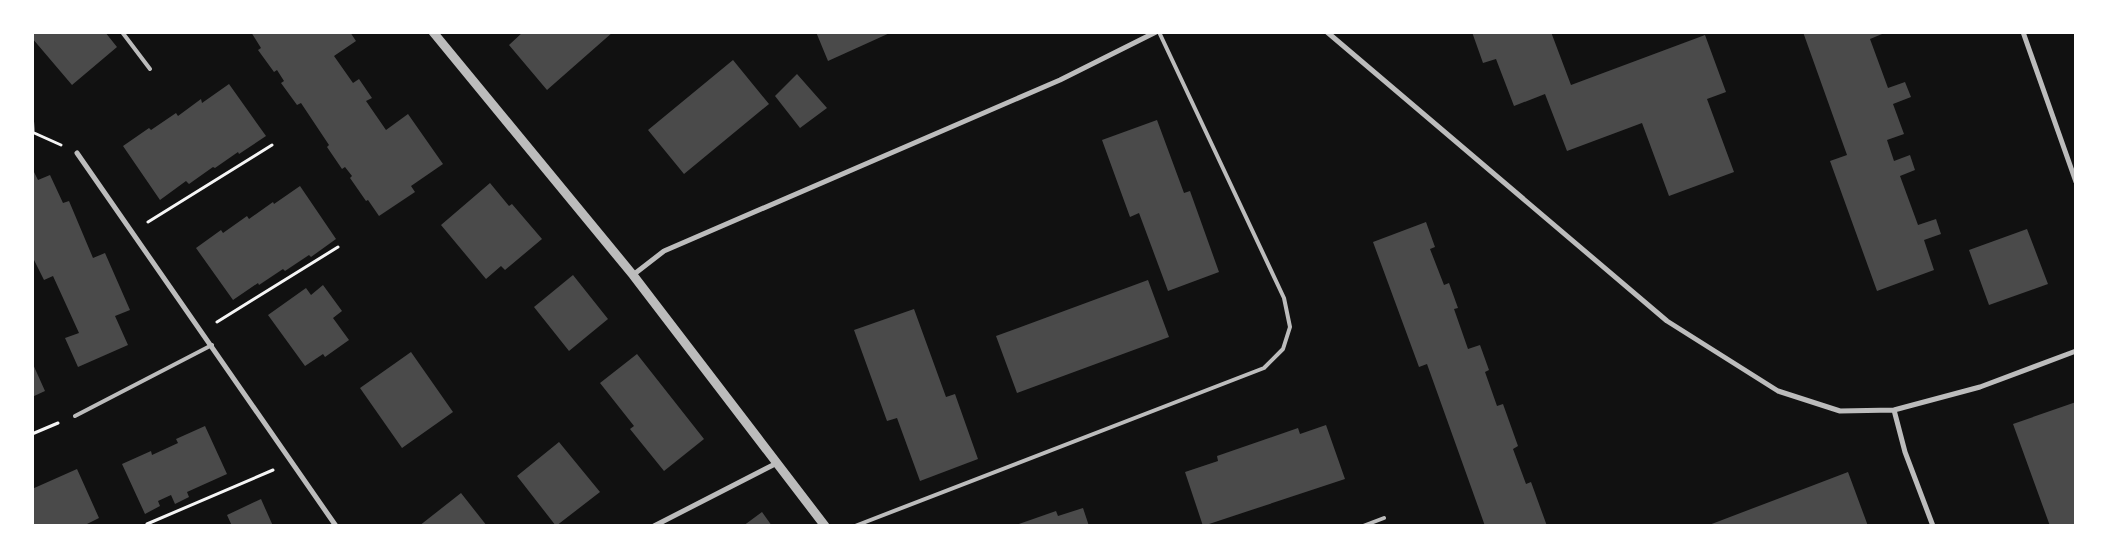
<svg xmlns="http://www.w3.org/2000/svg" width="2108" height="558" font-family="'Alegreya Sans',sans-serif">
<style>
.building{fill:#4a4a4a}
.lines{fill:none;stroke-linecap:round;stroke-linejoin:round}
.path{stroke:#f5f5f5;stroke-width:3}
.service{stroke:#bcbcbc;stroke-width:4}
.minor{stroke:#bcbcbc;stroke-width:5}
.tertiary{stroke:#bcbcbc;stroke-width:9}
</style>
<rect width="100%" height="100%" fill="#111"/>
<!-- building -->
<path class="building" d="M32,32H105L117,47L72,85L32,38Z
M251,32H350L356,41L334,56L353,83L359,79L372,98L366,101L386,130L408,114L443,164L411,186L415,192L379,216L368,200L366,201L350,178L352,176L345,167L342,169L327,147L329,145L301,103L297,105L281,83L284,81L277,70L274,72L258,50L261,48Z
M523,32H613L547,90L509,45Z
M816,32H892L828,61Z
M1472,32H1551L1571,85L1705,35L1726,92L1707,99L1734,172L1669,196L1642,123L1567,151L1545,94L1514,106L1496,59L1483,63Z
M1803,32H1887L1870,39L1888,88L1905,82L1911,97L1893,104L1904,134L1887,140L1894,161L1910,155L1915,170L1900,176L1918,225L1936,219L1941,234L1924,240L1934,270L1877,291L1830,161L1847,155Z
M733,60L769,104L684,174L648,130Z
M797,74L827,108L800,128L775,96Z
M229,84L266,136L239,154L238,152L215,168L213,167L189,184L186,181L160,200L123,146L149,128L151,130L176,113L178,116L201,99L202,103Z
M1157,120L1184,193L1190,191L1219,272L1168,291L1139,213L1130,217L1102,140Z
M32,168L38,180L50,175L63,203L69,201L93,258L105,253L130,310L115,316L128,345L78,367L65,338L79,333L53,276L44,280L32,256Z
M490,183L509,206L512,204L542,239L505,270L501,266L486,279L441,225Z
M300,186L336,239L311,257L309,255L285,271L283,269L259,285L258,283L233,300L196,248L221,230L223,233L247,216L249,219L273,202L274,204Z
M1426,222L1435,247L1430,249L1444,285L1449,283L1458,308L1454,309L1468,349L1480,345L1489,370L1485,372L1497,406L1503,404L1518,446L1513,449L1526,484L1531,482L1547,526H1485L1427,364L1419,367L1373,242Z
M2027,229L2048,284L1989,305L1969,250Z
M573,275L608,319L569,351L534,307Z
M1148,280L1169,337L1017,393L996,336Z
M323,285L342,311L333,318L349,340L325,357L323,354L305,366L268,315L306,288L311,295Z
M914,309L946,397L955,394L978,459L920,481L897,418L887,421L854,330Z
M411,352L453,412L402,448L360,388Z
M637,354L704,439L664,471L630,429L634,426L600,383Z
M32,362L45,391L32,397Z
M2076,402V526H2050L2013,424Z
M1326,425L1345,479L1203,526L1185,472L1218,461L1217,456L1298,428L1300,434Z
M205,426L227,474L187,492L189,497L175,504L171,495L158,501L160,506L145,514L122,464L151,451L152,455L178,443L176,439Z
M559,442L600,492L556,526L517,476Z
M77,469L99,518L83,526H32V489Z
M1848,472L1868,526H1709V525Z
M461,493L487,526H419Z
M261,499L273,526H232L227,515Z
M1083,508L1089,526H1013L1056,511L1058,516Z
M762,512L772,526H743Z"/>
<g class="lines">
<!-- path -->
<path class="path" d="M32,110L33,132
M32,132L61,145
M148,222L272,145
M217,322L338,247
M32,434L58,423
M147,524L273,470"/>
<!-- service -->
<path class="service" d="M122,32L150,69
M75,416L212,345
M855,526L1264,368L1283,349L1290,327L1284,298L1159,32
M1363,526L1384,518"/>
<!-- minor -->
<path class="minor" d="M1327,32L1667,321L1778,391L1840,411L1894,410L1980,387L2076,351
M2023,32L2076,182
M77,153L336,526
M633,275L664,251L1060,80L1156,32
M1894,410L1905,452L1933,526
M654,526L777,463"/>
<!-- tertiary -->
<path class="tertiary" d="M433,32L633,275L825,526"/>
</g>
<!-- border -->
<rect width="2108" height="558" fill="none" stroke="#ffffff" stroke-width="68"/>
</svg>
